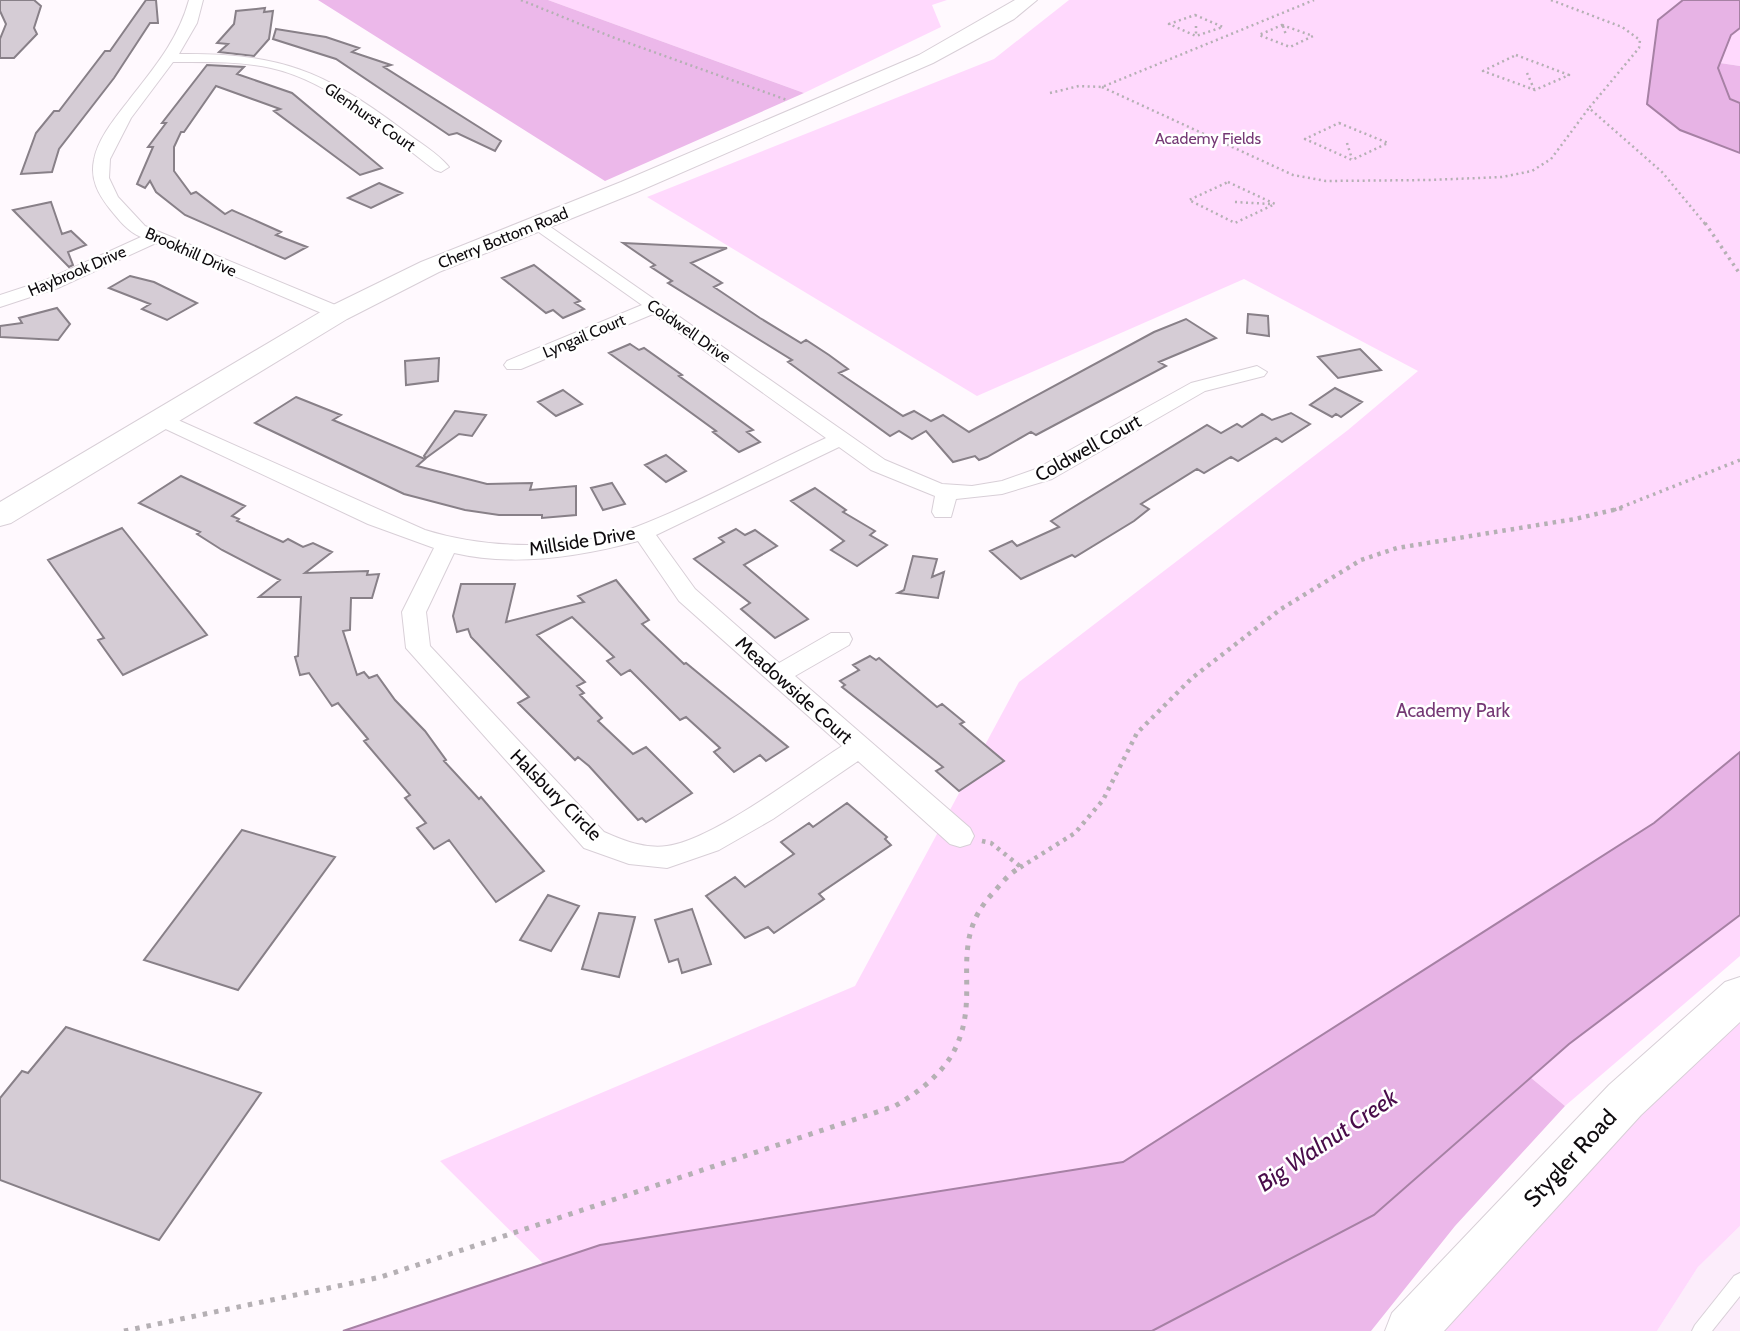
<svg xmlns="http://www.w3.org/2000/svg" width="1740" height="1331" font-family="Cabin,sans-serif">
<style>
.built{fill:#fcedfb}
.green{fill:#ffd9fd}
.forest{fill:#ecb8ea}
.water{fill:#e7b3e5;stroke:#a681a4;stroke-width:2}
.building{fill:#d5ccd5;stroke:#888088;stroke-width:2}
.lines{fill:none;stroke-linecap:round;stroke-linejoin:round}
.service-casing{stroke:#d8cfd7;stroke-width:2}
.minor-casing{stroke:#d8cfd7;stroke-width:2}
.secondary-casing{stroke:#d8cfd7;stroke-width:2}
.path-far3{stroke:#b5b0b4;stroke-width:2.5;stroke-dasharray:2 3.5;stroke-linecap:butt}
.path-far2{stroke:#b5b0b4;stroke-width:3.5;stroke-dasharray:2.5 4.5;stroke-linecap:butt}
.path-far1{stroke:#b5b0b4;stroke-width:4.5;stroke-dasharray:3.5 5;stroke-linecap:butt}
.path{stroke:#b5b0b4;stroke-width:5;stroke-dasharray:4.5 7;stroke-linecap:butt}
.service{fill:#fff;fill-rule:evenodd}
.minor{fill:#fff;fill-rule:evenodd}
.secondary{fill:#fff;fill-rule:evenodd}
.labels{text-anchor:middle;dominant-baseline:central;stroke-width:5;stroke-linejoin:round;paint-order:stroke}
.far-street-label{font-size:16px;fill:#0e0b0e;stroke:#fff}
.far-park-label{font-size:16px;fill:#753875;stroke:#fff}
.street-label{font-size:19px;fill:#0e0b0e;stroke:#fff}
.park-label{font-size:19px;fill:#753875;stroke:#fff}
.near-street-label{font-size:23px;fill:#0e0b0e;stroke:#fff}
.near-water-label{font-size:24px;font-style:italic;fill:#490c4a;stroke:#fff}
</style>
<rect width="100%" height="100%" fill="#fff9fe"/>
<!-- built -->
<path class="built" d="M1740,1226V1331H1657L1698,1267Z"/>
<!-- green -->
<path class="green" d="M548,0H947L932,5L941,27L804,93Z
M1069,0H1740L1688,43L1740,120V858L1187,1235L611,1331L440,1161L855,986L1019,682L1348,430L1418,371L1244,279L977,396L647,197L994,59Z
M1740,28V66L1720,63L1731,35Z
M1740,915V956L1565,1106L1530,1077L1569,1043Z
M1740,1022V1226L1698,1267L1657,1331H1438L1620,1131Z"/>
<!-- forest -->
<path class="forest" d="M318,0H548L804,93L605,181Z
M1720,63L1740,66V103L1730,99L1718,68Z
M1530,1077L1565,1106L1455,1226L1371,1331H1152L1374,1215Z"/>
<!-- water -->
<path class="water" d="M1683,0H1740V28L1731,35L1718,68L1730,99L1740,103V153L1680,130L1647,104L1658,20Z
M1740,752V915L1569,1044L1374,1215L1152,1331H343L600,1245L1123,1162L1654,823Z"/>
<!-- building -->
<path class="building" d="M0,0H34L41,6L34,28L37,34L14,58H0V39L6,24L0,11Z
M146,0H156L158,23H150L114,78L59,149L52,172L21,174L36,133L54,111H59L105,51H110Z
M265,8L264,12L273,11L269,39L254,56L219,52L228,44L217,43L234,24L236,11Z
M276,29L326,37L359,48L352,52L391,65L384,67L501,141L495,151L457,133L449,135L336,59L273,39Z
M207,65L244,67L237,74L292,93L382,168L360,175L274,111L280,109L216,86L184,132H181L174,147V171L191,194L196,192L225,214L232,210L281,232L276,235L307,247L285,259L185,215L156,192L150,181L145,188L137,184L153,147H148L166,123H162Z
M379,183L402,193L371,208L348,198Z
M51,202L62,234L71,231L86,245L68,252L73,265L69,267L13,210Z
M623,243L727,248L691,263L722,283L714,287L760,318L801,343L806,340L829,355L848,369L839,373L903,416L914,411L931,421L943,415L969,432L1154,332L1186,319L1216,338L1159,362L1166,366L1036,435L1031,432L987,457L979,460L975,456L953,462L926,431L912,439L899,431L890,436L788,362L792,360L668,283L672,281L651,267L655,265Z
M534,265L580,301L575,303L584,309L563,318L553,310L546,313L502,278Z
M130,276L154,282L197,303L167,320L142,309L150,304L109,288Z
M57,308L70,324L58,340L0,337V326L22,323L19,318Z
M1248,314L1268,316L1269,336L1247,333Z
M630,344L639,350L644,348L682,375L679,376L753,430L747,432L760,442L739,452L713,432L716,431L609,353Z
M1360,349L1381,370L1338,378L1318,357Z
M439,358L438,381L406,385L405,361Z
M1335,388L1362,402L1341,417L1336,414L1332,417L1310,405Z
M563,390L582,404L556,416L538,402Z
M296,397L341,415L333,420L425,459L417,466L487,484L532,483L530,490L576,486V515L542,518V515H499L465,510L404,494L255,423Z
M455,411L486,415L472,436L459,434L426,458L424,456Z
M1291,413L1310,424L1282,442L1276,438L1238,461L1231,457L1204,473L1197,469L1141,504L1149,509L1134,521L1075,557L1072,555L1021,579L990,551L1012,541L1017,546L1059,527L1051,521L1207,425L1221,433L1237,424L1242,427L1262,414L1272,420Z
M666,455L686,471L666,482L645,465Z
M181,476L245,506L232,516L239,519L237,521L283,542L288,539L303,547L313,543L332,552L305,573L368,571L367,575L379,574L372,598H351L350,630L343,631L357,675L364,672L369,678L377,675L395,700L425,731L446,760L444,761L479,799L481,797L544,871L496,902L449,840L434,849L417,828L426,823L405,798L410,795L364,741L368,739L338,703L332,706L309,673L300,675L295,657L298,656L301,597H259L280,580L222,550L197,534L200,532L139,503Z
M612,483L625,504L603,510L591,488Z
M815,488L846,510L843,512L875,531L870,535L887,545L857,566L831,550L844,541L791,501Z
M122,528L207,635L123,675L98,640L104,638L48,560Z
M736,529L745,535L755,530L777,546L744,565L808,619L775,638L741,609L750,603L694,559L724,542L719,538Z
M913,556L937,559L932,577L944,572L938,598L898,593L904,590Z
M616,580L649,620L642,624L684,664L686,663L788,747L766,761L760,755L734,772L714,752L720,748L686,717L680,720L630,670L621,675L607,661L614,657L572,617L537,635L585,682L577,686L584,693L580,695L602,718L598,721L633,754L646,747L692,793L646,822L642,818L638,820L589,766L578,757L575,760L518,703L529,697L471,637L468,629L457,632L453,616L461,584H515L506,622L584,602L578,596Z
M870,656L876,660L879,658L937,707L942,704L964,722L960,724L1004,761L959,791L936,771L943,767L842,687L845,685L840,681L859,670L853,665Z
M847,803L887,837L885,839L891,845L819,894L824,899L774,933L768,927L745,938L706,896L735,877L745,887L794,854L781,842L809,823L813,827Z
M242,830L335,857L238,990L144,960Z
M548,895L579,906L551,951L520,940Z
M692,909L711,964L682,973L678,959L669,962L655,920Z
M599,913L635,917L619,977L582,969Z
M66,1027L261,1093L159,1240L0,1180V1098L22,1071L28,1073Z"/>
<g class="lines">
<defs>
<path id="service" d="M1740,1273V1296L1712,1331H1692L1695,1325L1734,1276Z"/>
<path id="minor" d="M189,0H203L197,23L179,54C280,53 323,70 403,130C418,142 438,153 449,167L441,172L435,170C385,133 334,82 271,68C239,61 206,62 173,62L131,118L110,159L109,178L118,197L145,226L345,309L347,313L345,317H331L156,243L58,288L0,307V295L46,280L141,237C128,232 119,220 110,209C98,194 90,179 94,160C98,138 116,117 129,100C154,68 178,40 189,0Z
M539,219L885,460L942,484L972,486L1002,481L1036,469L1191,383L1257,366L1267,372L1264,376L1205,391L1052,479L1002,494L956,499L951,517H935L932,512L935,496L871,470L839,447L656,535L695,589L779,663L831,633H849L852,639L849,645L795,676L970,828L974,836L970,844L960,847L950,844L858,761L773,819L719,850L667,868L629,864L584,848L406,648L402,612L434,548L368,524L155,424L152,420L162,414L169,416L425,530C489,550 571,551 636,527C701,502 763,467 826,438L653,314L521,369H507L504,365L507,361L642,305L533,228L530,224L533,220ZM638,541L679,601L842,746C800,773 713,840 667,846C645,849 624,841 604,832L430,646L426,612L454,553C514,567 579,557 638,541Z"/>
<path id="secondary" d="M1015,0H1037L1014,19L933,63L637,192L439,272L347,319L11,523L0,526V502L329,307L421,262L621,182L919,55Z
M1740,977V1022L1641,1115L1444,1331H1385L1392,1313L1609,1085L1725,982Z"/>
</defs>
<!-- service casing -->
<use href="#service" class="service-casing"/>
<!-- minor casing -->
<use href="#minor" class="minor-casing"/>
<!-- secondary casing -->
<use href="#secondary" class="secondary-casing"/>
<!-- path-far3 -->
<path class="path-far3" d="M521,0L612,37L787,100
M1551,0L1622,27L1640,40L1639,48L1589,108L1662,172L1706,225
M1195,15L1223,27L1196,36L1169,24Z
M1282,25L1313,36L1290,47L1259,35Z
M1196,26V36
M1283,26L1286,35
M1516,55L1569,75L1535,90L1483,71Z
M1527,73L1534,89
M1102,87L1293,175L1326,181L1430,180L1502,177L1532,171L1551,159L1589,108
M1050,93L1079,86L1102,87L1314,0
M1339,123L1388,143L1352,160L1305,139Z
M1347,143L1352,159
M1228,182L1275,204L1235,223L1189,200Z
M1235,202L1270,204"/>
<!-- path-far2 -->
<path class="path-far2" d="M1705,223L1740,274
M1614,510L1740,460"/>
<!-- path-far1 -->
<path class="path-far1" d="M982,841L991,843L1021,867
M1013,872L1075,833L1103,800L1137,733L1192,678L1281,609L1361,560L1397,548L1575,519L1622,508"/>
<!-- path -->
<path class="path" d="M124,1331L381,1277L895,1106C919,1092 944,1073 956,1047C982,991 946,943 993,893C1000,885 1007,876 1016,870"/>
<!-- service -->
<use href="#service" class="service"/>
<!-- minor -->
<use href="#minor" class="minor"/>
<!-- secondary -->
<use href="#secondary" class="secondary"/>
</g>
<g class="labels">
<!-- far-street labels -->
<g class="far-street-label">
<text transform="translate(370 117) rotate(35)">Glenhurst Court</text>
<text transform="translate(503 238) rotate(-22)">Cherry Bottom Road</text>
<text transform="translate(191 252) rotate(24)">Brookhill Drive</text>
<text transform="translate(77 271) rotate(-23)">Haybrook Drive</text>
<text transform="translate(689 331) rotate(35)">Coldwell Drive</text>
<text transform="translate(584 336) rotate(-23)">Lyngail Court</text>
</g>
<!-- far-park labels -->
<g class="far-park-label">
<text x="1208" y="138">Academy Fields</text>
</g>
<!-- street labels -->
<g class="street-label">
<text transform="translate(1088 448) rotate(-29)">Coldwell Court</text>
<text transform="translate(582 541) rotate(-9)">Millside Drive</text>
<text transform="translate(794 690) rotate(42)">Meadowside Court</text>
<text transform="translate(556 795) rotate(45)">Halsbury Circle</text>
</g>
<!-- park labels -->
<g class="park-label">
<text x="1453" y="710">Academy Park</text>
</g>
<!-- near-street labels -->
<g class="near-street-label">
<text transform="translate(1570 1158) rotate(-47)">Stygler Road</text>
</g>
<!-- near-water labels -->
<g class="near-water-label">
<text transform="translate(1327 1140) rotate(-34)">Big Walnut Creek</text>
</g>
</g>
</svg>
